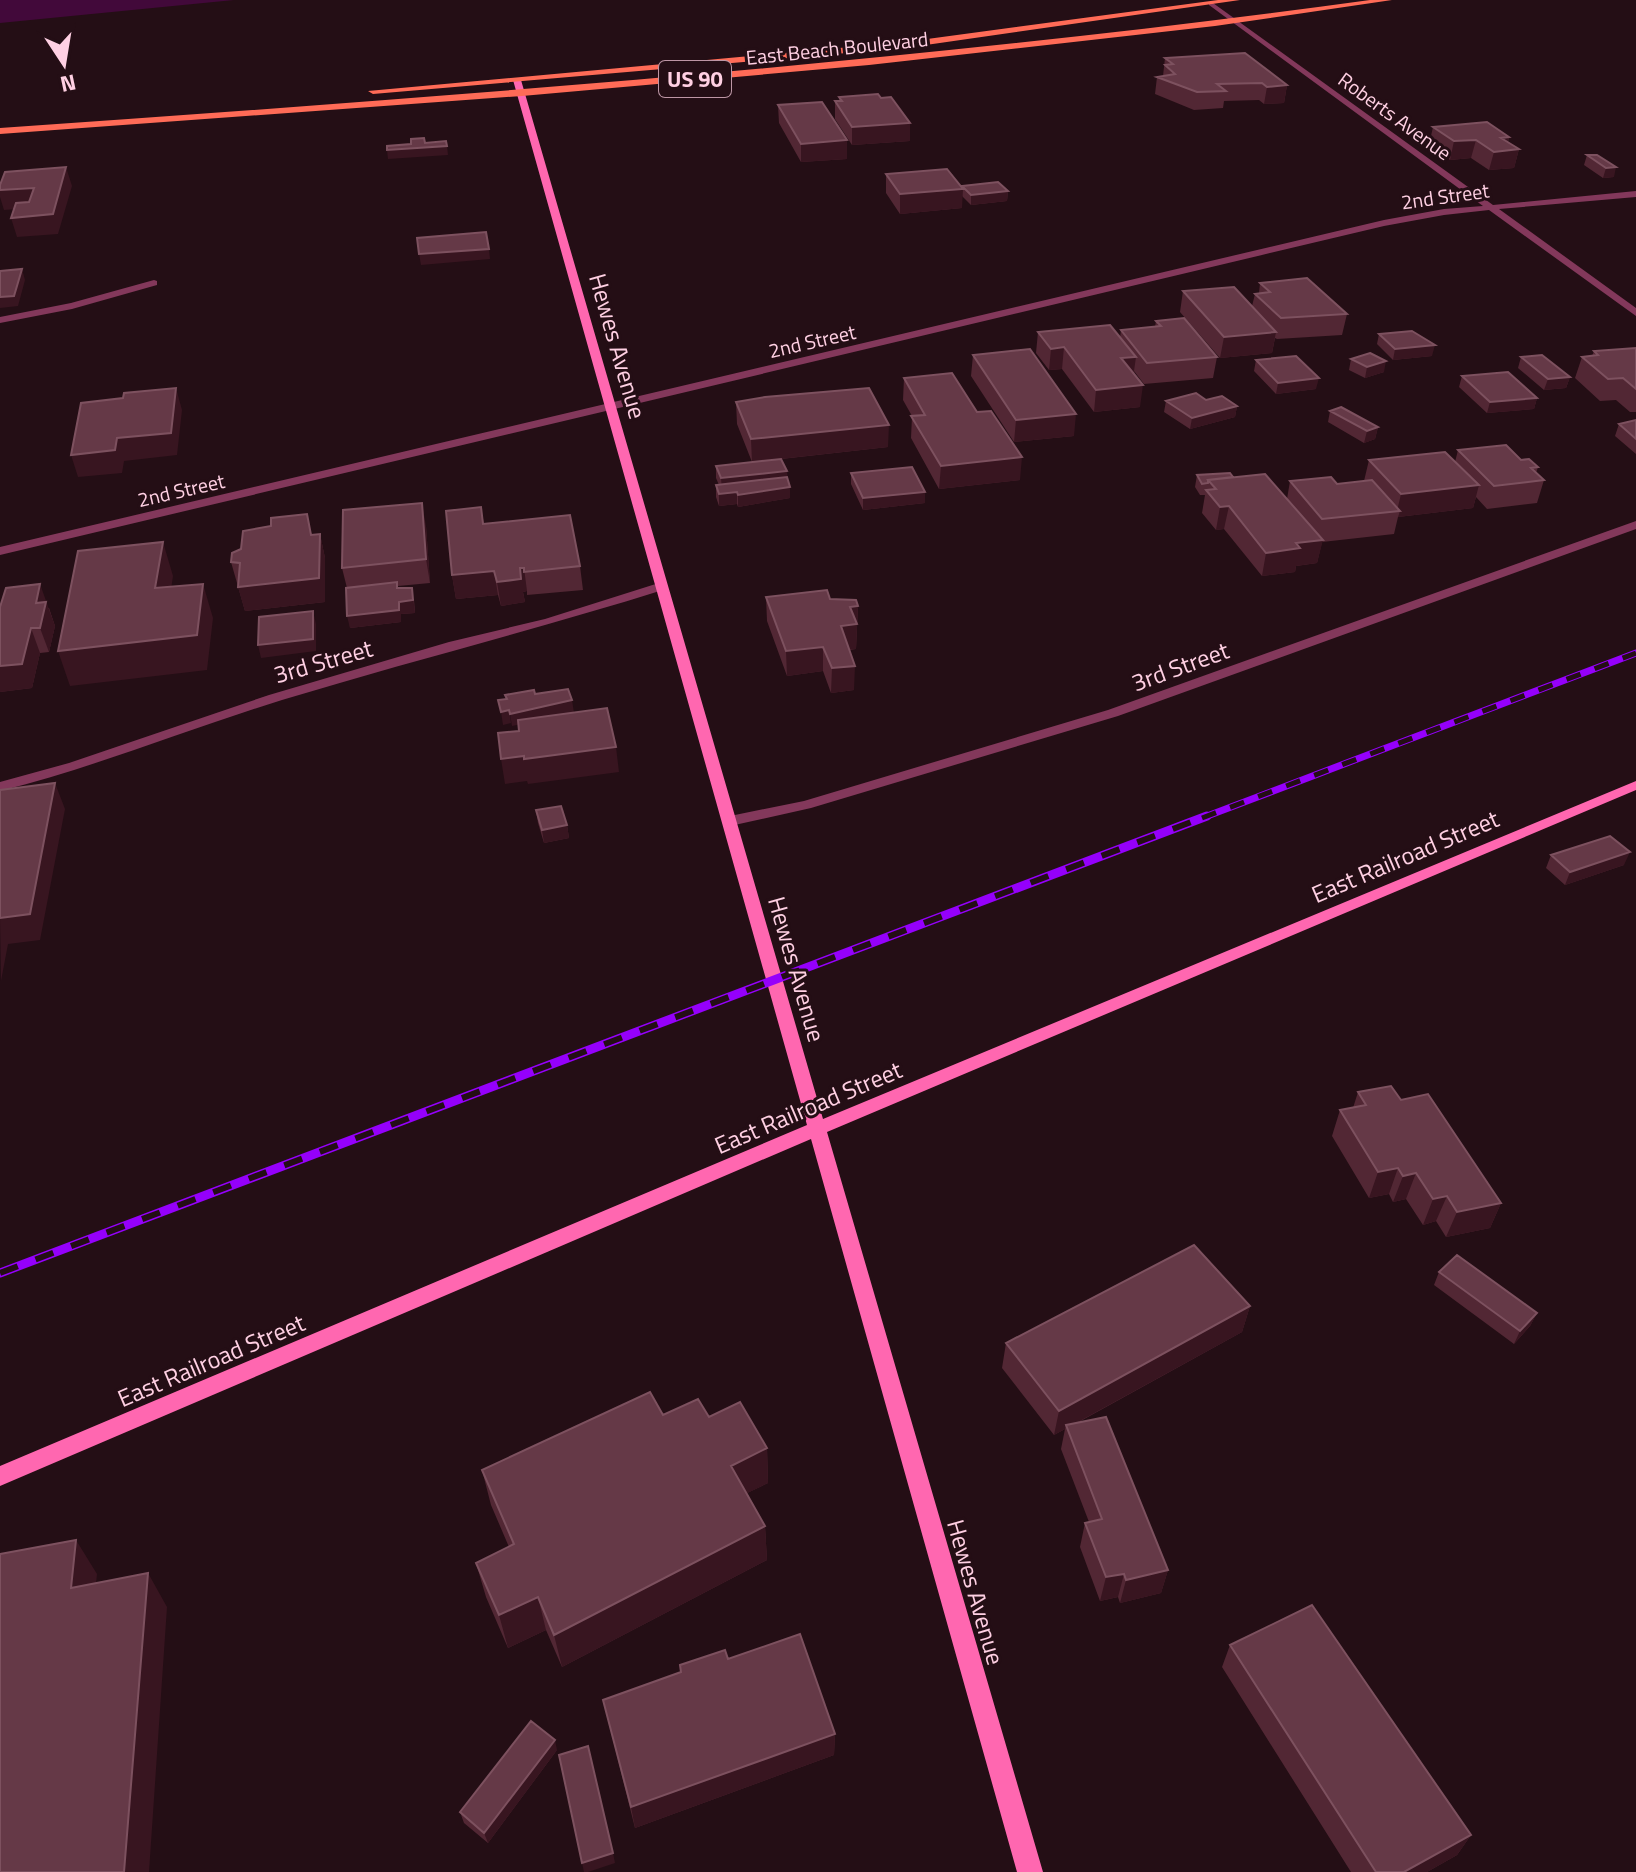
<svg xmlns="http://www.w3.org/2000/svg" width="1636" height="1872" font-family="'Titillium Web',sans-serif">
<style>
.water{fill:#42093a}
.lines{fill:none;stroke-linecap:round;stroke-linejoin:round}
.street{fill:#83385b;fill-rule:evenodd}
.secondary{fill:#ff67b0;fill-rule:evenodd}
.primary{fill:#ff6b57;fill-rule:evenodd}
.rail-far1-casing{stroke:#9500fb;stroke-width:7}
.rail-casing{stroke:#9500fb;stroke-width:9}
.rail-far1{stroke:#240e15;stroke-width:5;stroke-dasharray:15;stroke-linecap:butt}
.rail{stroke:#240e15;stroke-width:6;stroke-dasharray:19;stroke-linecap:butt}
.wall{fill:#522734}
.shaded-wall{fill:#381520}
.building{fill:#653947;stroke:#7d515f;stroke-width:2}
.labels{text-anchor:middle;dominant-baseline:central;stroke-width:6;stroke-linejoin:round;paint-order:stroke}
.far-street-label{font-size:20px;fill:#ffd0e3;stroke:#240e15}
.shield{fill:#240e15;stroke:#bd96a5;stroke-width:2}
.shield-label{font-size:22px;font-weight:bold;fill:#ffd0e3}
.street-label{font-size:24px;fill:#ffd0e3;stroke:#240e15}
</style>
<rect width="100%" height="100%" fill="#240e15"/>
<!-- water -->
<path class="water" d="M0,0H234L0,23Z"/>
<g class="lines">
<!-- street -->
<path class="street" d="M1209,3H1213L1493,205L1636,191V197L1499,209L1636,308V316L1489,210L1444,215L1384,226L0,555V547L1384,220L1444,209L1483,206L1209,5Z
M154,280L157,281V285L72,309L0,323V317L71,303Z
M1636,521V529L1118,716L811,808L730,826L723,821L730,816L804,801L1108,710Z
M662,582L666,583V589C539,629 410,661 282,700C188,729 96,767 0,791V782L69,763L269,695L449,642L545,619Z"/>
<!-- secondary -->
<path class="secondary" d="M517,78L521,80L823,1119L1636,781V790L827,1132L1043,1872H1017L811,1139L0,1486V1466L807,1125L513,80Z"/>
<!-- primary -->
<path class="primary" d="M1218,0H1240L905,48L373,94L368,91L905,42Z
M1370,0H1392L1215,26L869,65L522,96L0,134V128C458,96 915,62 1370,0Z"/>
<defs>
<path id="rail-far1" d="M1202,818L1636,653"/>
<path id="rail" d="M0,1273L1207,816"/>
</defs>
<!-- rail-far1 casing -->
<use href="#rail-far1" class="rail-far1-casing"/>
<!-- rail casing -->
<use href="#rail" class="rail-casing"/>
<!-- rail-far1 -->
<use href="#rail-far1" class="rail-far1"/>
<!-- rail -->
<use href="#rail" class="rail"/>
</g>
<!-- wall -->
<path class="wall" d="M1165,58L1287,85L1284,103L1264,104L1259,100L1224,101L1223,108L1194,110L1155,94L1157,77L1163,76Z
M839,97L910,141L852,145L835,119V101H839Z
M778,105L847,159L801,162L779,123Z
M1433,127L1509,137L1508,142L1519,149L1514,168L1489,170L1471,158L1450,160L1429,145Z
M1587,155H1597L1614,177L1603,178L1584,165Z
M886,174L962,188V186L1008,191L1007,201L971,205L962,196V208L900,214L886,193Z
M1260,283L1347,314L1342,335L1277,339L1275,338L1272,353L1220,358L1180,312L1183,291L1252,306L1255,294L1259,293Z
M1156,321L1217,357L1213,378L1144,384L1134,371L1140,407L1094,412L1062,369L1049,370L1036,353L1038,332L1120,338L1121,330L1155,327Z
M1379,334L1432,356L1393,360L1377,344Z
M1636,348V412H1630L1616,400L1600,401L1575,378L1582,357L1592,356L1594,351Z
M973,355L1074,436L1014,442L971,376Z
M1521,357L1570,377L1566,388L1544,390L1518,368Z
M1351,359L1384,372L1365,378L1349,370Z
M1256,360L1316,389L1276,394L1254,371Z
M1462,376L1537,398L1534,409L1487,413L1459,387Z
M904,378L1020,480L939,489L911,438L912,416L903,400Z
M1206,400L1237,406L1235,417L1190,429L1164,412L1166,401Z
M736,402L888,447L781,459L788,480L790,498L738,507L737,504L719,506L716,497V485H719L716,478V466L752,462L737,424Z
M1330,411L1378,427L1375,439L1364,443L1328,422Z
M1636,420V454L1615,436L1619,424Z
M1458,450L1521,460L1538,467L1536,473L1544,480L1537,503L1487,509L1476,497L1473,508L1398,517L1394,534L1322,542L1317,563L1296,566L1295,572L1262,576L1224,529L1216,530L1202,513L1205,495H1200L1195,487L1197,475L1233,477L1287,499L1290,481L1337,484L1364,481L1369,460L1455,462Z
M851,473L925,492V503L863,510L851,484Z
M481,507L484,524L580,566L583,590L527,595V591L523,592L525,602L501,606L498,595L456,599L452,575Z
M426,526L430,583L398,586V588L414,600L415,613L401,614V622L350,628L347,588L342,568Z
M320,534L325,558V602L245,611L231,562L312,535Z
M766,597L830,599L858,606L856,649L849,650L854,690L831,693L823,671L787,676L767,621Z
M0,607L49,608L55,626L49,652L40,653L32,688L0,692Z
M536,810L567,825L569,838L544,843L538,823Z
M1551,855L1624,865L1565,885L1546,868Z
M1358,1092L1401,1100L1501,1203L1490,1228L1446,1237L1436,1221L1423,1225L1406,1199L1393,1202L1389,1194L1369,1198L1332,1136L1340,1110L1353,1108Z
M1439,1272L1537,1313L1530,1326L1514,1344L1434,1285Z
M1250,1306L1242,1332L1077,1423L1168,1570L1161,1593L1120,1603L1118,1597L1100,1601L1080,1547L1085,1523L1089,1522L1061,1449L1065,1429L1054,1435L1002,1368L1006,1343Z
M663,1415L709,1417L767,1448L768,1483L747,1493L765,1526L767,1560L562,1667L546,1630L508,1648L486,1597L476,1563L509,1547L491,1505L482,1470Z
M1230,1645L1471,1835L1457,1855L1427,1872H1351L1222,1667Z
M728,1659L835,1734L834,1755L635,1828L603,1700Z
M557,1750L488,1843L464,1823L460,1812Z"/>
<!-- shaded-wall -->
<path class="shaded-wall" d="M1287,85L1284,103L1264,104L1267,87Z
M910,123V141L852,145V127Z
M1509,137L1506,151L1519,149L1514,168L1489,170L1494,152L1501,138Z
M847,140V159L801,162V144Z
M1476,140L1471,158L1450,160L1454,141Z
M447,146L448,155L388,159L387,150Z
M66,167L72,186L58,234L17,237L11,218L53,214Z
M1616,167L1614,177L1603,178L1606,168Z
M34,188L40,207L4,210L0,197V190Z
M963,189L962,208L900,214V194Z
M1008,191L1007,201L971,205V195Z
M489,249L490,259L421,265L419,254Z
M22,269L25,280L18,306L0,308V297Z
M1276,332L1272,353L1220,358L1224,337Z
M1435,345L1432,356L1393,360L1395,349Z
M1064,347L1062,369L1049,370L1051,349Z
M1136,357L1133,378L1121,358Z
M1386,361L1384,372L1365,378L1367,367Z
M1570,377L1566,388L1544,390L1548,379Z
M1319,378L1316,389L1276,394L1278,383Z
M1143,385L1140,407L1094,412L1096,390Z
M176,388L182,410L177,455L124,461L122,473L78,477L71,455L117,438Z
M1537,398L1534,409L1487,413L1490,402Z
M1237,406L1235,417L1190,429L1192,418Z
M1076,414L1074,436L1014,442L1016,420Z
M889,425L888,447L752,462L751,439Z
M1378,427L1375,439L1364,443L1367,431Z
M1022,457L1020,480L939,489L941,466Z
M787,471L788,482L722,490L721,478Z
M1479,485L1473,508L1398,517L1400,511H1397L1401,494Z
M790,487V498L738,507V495Z
M737,492V504L719,506V494Z
M925,492V503L863,510V498Z
M422,503L426,526L430,583L426,559Z
M1229,506L1224,529L1216,530L1220,507Z
M320,534L325,558V602L245,611L238,587Z
M1323,540L1317,563L1296,566L1295,572L1262,576L1266,553L1296,543Z
M163,542L173,576L166,623L155,588Z
M520,568H524L527,591L523,592L525,602L501,606L497,582Z
M494,571L498,595L456,599L452,575Z
M40,584L55,626L49,652L40,628L36,603Z
M203,584L213,618L207,670L70,686L58,651Z
M412,588L415,613L401,614V622L350,628L347,616Z
M858,606L856,649L841,650V626L850,607Z
M313,611L316,624V651L261,658L258,645Z
M31,628L40,653L32,688L0,692V666Z
M823,647V671L787,676L786,651Z
M855,666L854,690L831,693L832,668Z
M572,700L574,713L512,726L510,714Z
M509,710L511,723L503,725L501,712Z
M616,747L619,772L528,784L527,781L505,784L501,759Z
M55,783L65,809L40,940L8,944L1,981L0,918Z
M567,825L569,838L544,843L542,830Z
M1630,852L1624,865L1565,885L1570,872Z
M1398,1168L1389,1194L1369,1198L1378,1172Z
M1416,1173L1406,1199L1393,1202L1403,1176Z
M1447,1196L1436,1221L1423,1225L1433,1199Z
M1501,1203L1490,1228L1446,1237L1457,1212Z
M1250,1306L1242,1332L1067,1428L1066,1425L1065,1429L1054,1435L1059,1411Z
M1537,1313L1530,1326L1514,1344L1520,1331Z
M767,1448L768,1483L733,1500L731,1466Z
M765,1526L767,1560L562,1667L554,1635Z
M76,1540L97,1574L92,1622L71,1588Z
M1168,1570L1161,1593L1120,1603L1126,1580Z
M148,1573L167,1607L149,1872H124Z
M1124,1574L1118,1597L1100,1601L1106,1577Z
M538,1597L546,1630L508,1648L499,1615Z
M835,1734L834,1755L635,1828L631,1807Z
M555,1740L557,1750L488,1843L484,1833Z
M1471,1835L1457,1855L1427,1872H1404Z
M613,1853L615,1863L588,1872H584L582,1863Z"/>
<!-- building -->
<path class="building" d="M1245,53L1287,85L1267,87L1262,83L1217,84L1226,91L1197,92L1157,77L1175,74L1165,65L1173,64L1165,58Z
M878,94L881,98L891,97L910,123L852,127L835,101H842L839,97Z
M822,102L847,140L801,144L778,105Z
M1487,122L1509,137L1501,138L1519,149L1494,152L1476,140L1454,141L1433,127Z
M424,138L425,143L446,141L447,146L387,150V146L411,144V139Z
M1587,155H1597L1616,167L1606,168Z
M66,167L53,214L11,218L16,203L29,202L34,188L0,190V185L5,172Z
M947,169L963,189L900,194L886,174Z
M998,182L1008,191L971,195L962,186Z
M486,232L489,249L419,254L417,238Z
M22,269L14,296L0,297V271Z
M1307,278L1347,314L1281,318L1255,294L1270,292L1260,283Z
M1234,287L1276,332L1224,337L1183,291Z
M1184,318L1217,357L1147,363L1121,330L1161,326L1156,321Z
M1110,325L1136,357L1121,358L1143,385L1096,390L1064,347L1051,349L1038,332Z
M1412,331L1435,345L1395,349L1379,334Z
M1636,348V389L1623,378L1608,379L1582,357L1598,355L1594,351Z
M1030,349L1076,414L1016,420L973,355Z
M1370,353L1386,361L1367,367L1351,359Z
M1542,355L1570,377L1548,379L1521,357Z
M1296,356L1319,378L1278,383L1256,360Z
M1508,372L1537,398L1490,402L1462,376Z
M952,373L977,412L991,411L1022,457L941,466L911,416L925,415L904,378Z
M176,388L171,433L117,438L115,450L71,455L81,403L123,398L124,393Z
M869,388L889,425L751,439L736,402L765,397Z
M1196,393L1206,400L1222,396L1237,406L1192,418L1166,401Z
M1341,407L1378,427L1367,431L1330,411Z
M1636,420V439L1619,424Z
M1506,445L1521,460L1529,459L1538,467L1531,468L1544,480L1494,486L1458,450Z
M1445,452L1479,485L1401,494L1369,460Z
M781,459L787,471L721,478L716,466Z
M912,467L925,492L863,498L851,473Z
M1230,473L1233,477L1208,480V483L1202,484L1197,475Z
M1265,474L1323,540L1296,543L1300,548L1266,553L1229,506L1220,507L1206,490L1216,489L1208,480Z
M787,477L790,487L738,495L737,492L719,494L716,485Z
M1331,477L1337,484L1372,480L1400,511L1322,519L1290,481Z
M422,503L426,559L342,568L343,510Z
M481,507L483,524L570,515L580,566L524,572V568H520L521,579L497,582L494,571L452,575L446,511Z
M307,514L311,535L320,534L319,578L238,587L240,563L231,562L232,553L241,549L243,531L271,526V518Z
M163,542L155,588L203,584L197,635L58,651L78,551Z
M397,582V588H412L413,600L399,602V610L347,616L346,588Z
M40,584L36,603L46,602L40,628H31L22,664L0,666V607L6,588Z
M827,590L830,599L856,600L858,606L850,607L857,624L841,626L855,666L832,668L823,647L786,651L766,597Z
M313,611V639L258,645L259,617Z
M568,689L572,700L510,714L509,710L501,712L498,700L507,699L505,695L534,690L535,694Z
M607,708L616,747L524,759V756L501,759L498,733L519,731L518,720Z
M55,783L30,914L0,918V790Z
M561,806L567,825L542,830L536,810Z
M1610,836L1630,852L1570,872L1551,855Z
M1391,1086L1401,1100L1428,1094L1501,1203L1457,1212L1447,1196L1433,1199L1416,1173L1403,1176L1398,1168L1378,1172L1340,1110L1366,1105L1358,1092Z
M1194,1245L1250,1306L1059,1411L1006,1343Z
M1457,1255L1537,1313L1520,1331L1439,1272Z
M650,1392L663,1415L698,1399L709,1417L740,1402L767,1448L731,1466L765,1526L554,1635L538,1597L499,1615L476,1563L514,1544L482,1470Z
M1106,1417L1168,1570L1126,1580L1124,1574L1106,1577L1085,1523L1102,1519L1066,1425Z
M76,1540L71,1588L148,1573L124,1872H0V1554Z
M1312,1605L1471,1835L1404,1872H1376L1230,1645Z
M800,1634L835,1734L631,1807L603,1700L681,1672L680,1665L725,1650L728,1659Z
M531,1721L555,1740L484,1833L460,1812Z
M588,1746L613,1853L582,1863L559,1755Z"/>
<g class="labels">
<!-- far-street labels -->
<g class="far-street-label">
<text transform="translate(837 48) rotate(-6)">East Beach Boulevard</text>
<text transform="translate(1395 116) rotate(36)">Roberts Avenue</text>
<text transform="translate(1445 196) rotate(-8)">2nd Street</text>
<text transform="translate(812 341) rotate(-13)">2nd Street</text>
<text transform="translate(181 490) rotate(-13)">2nd Street</text>
</g>
<!-- shield labels -->
<rect class="shield" x="659" y="61" width="72" height="36" rx="6"/>
<g class="shield-label">
<text x="695" y="79">US 90</text>
</g>
<!-- street labels -->
<g class="street-label">
<text transform="translate(618 346) rotate(74)">Hewes Avenue</text>
<text transform="translate(323 661) rotate(-16)">3rd Street</text>
<text transform="translate(1180 666) rotate(-20)">3rd Street</text>
<text transform="translate(1405 856) rotate(-23)">East Railroad Street</text>
<text transform="translate(797 969) rotate(74)">Hewes Avenue</text>
<text transform="translate(808 1107) rotate(-23)">East Railroad Street</text>
<text transform="translate(211 1360) rotate(-23)">East Railroad Street</text>
<text transform="translate(976 1592) rotate(74)">Hewes Avenue</text>
</g>
</g>
<!-- north arrow -->
<g transform="translate(64 64) rotate(168)" stroke="#240e15" stroke-width="6" paint-order="stroke">
<path d="M0-6L14 30L0 20L-14 30Z" fill="#ffd0e3"/>
<text y="-12" font-size="22" font-weight="bold" text-anchor="middle" fill="#ffd0e3">N</text>
</g>
</svg>
